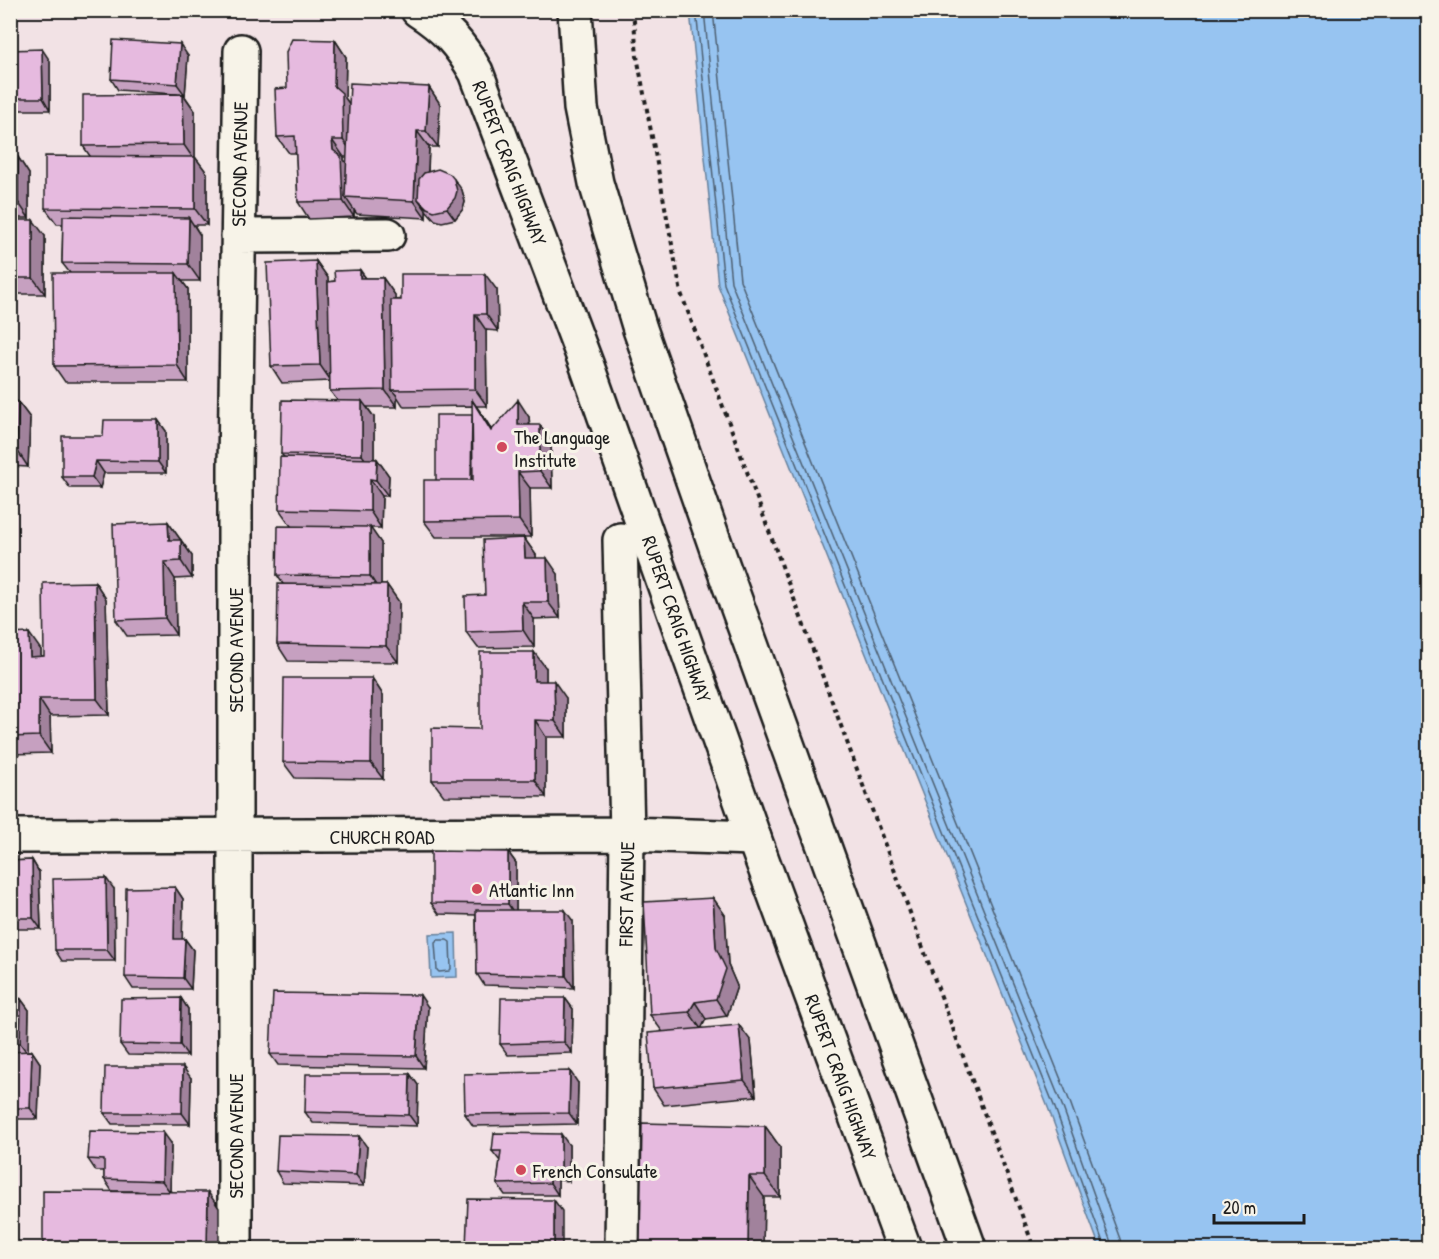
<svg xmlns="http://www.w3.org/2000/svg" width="1439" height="1259" font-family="'Patrick Hand',sans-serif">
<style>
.water{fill:#97c4f1;stroke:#66819c;stroke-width:1.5}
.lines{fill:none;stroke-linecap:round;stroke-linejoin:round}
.shore{stroke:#4d5f71;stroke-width:1.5}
.street-casing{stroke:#1c1c1c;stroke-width:38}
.primary-casing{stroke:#1c1c1c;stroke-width:38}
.path{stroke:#1c1c1c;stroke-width:4;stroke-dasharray:4.5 4.5;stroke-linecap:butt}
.street{stroke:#f7f3e8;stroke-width:33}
.primary{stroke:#f7f3e8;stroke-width:33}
.wall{fill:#c6a0c0;stroke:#1c1c1c;stroke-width:1.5;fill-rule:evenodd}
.shaded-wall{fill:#a1829c;stroke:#1c1c1c;stroke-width:1.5}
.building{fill:#e6badf;stroke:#1c1c1c;stroke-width:1.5}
.poi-dot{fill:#d1495b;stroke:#f7f3e8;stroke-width:2}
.labels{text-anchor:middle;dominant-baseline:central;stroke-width:6;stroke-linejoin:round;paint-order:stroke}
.street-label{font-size:20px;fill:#1c1c1c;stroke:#f7f3e8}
.poi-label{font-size:20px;fill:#1c1c1c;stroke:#f7f3e8;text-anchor:start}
</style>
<rect width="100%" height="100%" fill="#f2e2e5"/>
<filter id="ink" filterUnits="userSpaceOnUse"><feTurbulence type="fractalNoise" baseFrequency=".0167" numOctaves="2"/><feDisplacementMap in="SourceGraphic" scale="12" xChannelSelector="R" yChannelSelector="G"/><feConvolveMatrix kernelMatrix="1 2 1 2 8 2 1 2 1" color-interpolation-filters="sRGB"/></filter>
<g filter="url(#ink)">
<!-- water -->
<path class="water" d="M690,11H1428V1248H1100L1049,1110L718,285Z
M456,933L457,977L431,978L429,934Z"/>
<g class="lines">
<!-- shore -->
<path class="shore" d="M696,10L724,284L1055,1108L1105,1248
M704,10L731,282L1062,1105L1113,1248
M713,10L740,280L1070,1102L1120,1239L1122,1248
M438,940H447L450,942L451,969L449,971L439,972L437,970L435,943Z"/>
<defs>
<path id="street" d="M238,236L388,235
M620,540L627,834L622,1248
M10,836L627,834L754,838
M235,1248V468L241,51"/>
<path id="primary" d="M418,10C446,28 460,44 476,72L587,366L754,838L904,1248
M575,10L581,108L596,183L640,329L722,564L969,1248"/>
</defs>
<!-- street casing -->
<use href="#street" class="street-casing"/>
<!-- primary casing -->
<use href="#primary" class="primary-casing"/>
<!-- path -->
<path class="path" d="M633,10L637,56L681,293L1034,1248"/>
<!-- street -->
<use href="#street" class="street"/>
<!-- primary -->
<use href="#primary" class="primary"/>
</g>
<!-- wall -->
<path class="wall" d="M335,40L346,57L345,98L349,104L429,87L440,104L438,147H429L428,172L462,190L465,202L463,209L455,219L442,222L435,220L426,210V218L357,214L354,210V217L309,219L298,202L296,153H289L277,137L287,88ZM344,157H347V164L344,160Z
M10,50L50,61V110H10Z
M188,56L185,95H184L195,111V157L207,173V225H194L200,235V281H182L188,289V382H65L54,366L70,273L62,263L63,224H57L45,208L90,156L83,146L176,94L118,90L111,79Z
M10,157H18L29,174V218H10Z
M10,220L45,236V294H10Z
M316,261L328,278V282L335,281L360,270L366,278H383L395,295V300L497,290L498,331L486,330L487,406H476L492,430L529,417L530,425L551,442L552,488H530L531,537H436L424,521L437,480L472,415L473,417V406L404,407L397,396V407H367L374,417V459H377L389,476L388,496H382L381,528H370L381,543V585H387L399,602L398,662L288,661L277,644L283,584L277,575L291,526L279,509L284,457L281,454L337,400L330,391V381L282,383L271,366Z
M10,402H18L30,418L28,467L10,466Z
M158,420L166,431V473H104L100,488H70L62,477L103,436Z
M168,522L192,556V578L175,579L176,635L127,636L116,620Z
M524,538L536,555V558L558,574L560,618L534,619V647L478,648L466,632L485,595Z
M95,582L106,599L109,715L50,716L51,753L10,754V634L41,650V656H44Z
M546,668V681L566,698V737H546V797L444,796L432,780L480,729Z
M372,678L383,695V779L295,778L283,762Z
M508,852L516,863V910L573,921L574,988L484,985L477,974L476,915L439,914L431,903Z
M32,860L39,872L41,929H10V861Z
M175,887L183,899L182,939H185L193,950L191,989H133L125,977Z
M114,889L115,961H62L55,950Z
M713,898L725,915L728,965L737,986L727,1016L706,1019L701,1028L751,1041L756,1096L664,1105L653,1088L662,1031L650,1015Z
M181,998L188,1009V1056L128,1055L120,1044Z
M565,998L573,1009L572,1053L508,1055L500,1044Z
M10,999H21L29,1010L28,1051H32L40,1063L38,1119H10Z
M428,1007L424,1068L278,1065L270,1054Z
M410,1074L418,1085L417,1126L313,1123L305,1112Z
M191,1078L190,1124H112L104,1113Z
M578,1083L577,1124L473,1126L465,1114Z
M765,1126L780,1147V1197H764L763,1248H642L640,1245Z
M171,1143L170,1191L219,1208L136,1191H112L104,1179V1171H96L88,1159Z
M569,1145V1181L558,1180V1195H505L497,1184L500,1161L492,1151Z
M367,1147L364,1186L283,1183L276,1171Z"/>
<!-- shaded-wall -->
<path class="shaded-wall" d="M335,40L346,57L345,98L353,109L355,157L343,140L334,86Z
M180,44L188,56L185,95L177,84Z
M42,49L50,61V110L43,98Z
M429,87L440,104L438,147L426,131Z
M183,94L195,111V157L207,173V225L195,209V161L184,145Z
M417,131L429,147L426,207L418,199L426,210V218L414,201Z
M332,140L344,157V160L353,172L345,197L354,210V217L343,201L333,150Z
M18,157L29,174V218L18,202Z
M454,179L462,190L465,202L463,209L455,219L447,208Z
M189,218L200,235V281L188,264Z
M33,220L45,236V294L33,278Z
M316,261L328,278L331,381L320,365Z
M360,270L371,287L360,278Z
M176,273L188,289V382L177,365Z
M485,274L497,290L498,331L486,314Z
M383,278L395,295L397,390H392L397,396V407L385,390Z
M475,314L486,330L487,406L475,389Z
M472,400L484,417L502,447L491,431Z
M518,400L529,417L530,442L518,425Z
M362,401L374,417V471L362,455Z
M18,402L30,418L28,467L17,450Z
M472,415L479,426V491L471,480Z
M158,420L166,431V473L158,462Z
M540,425L551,442L552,488L540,471Z
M377,459L389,476L388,496L376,480Z
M96,461L104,473L100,488L92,477Z
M518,472L530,488L531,537L519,520Z
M370,479L382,496L381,528L370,511Z
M168,522L180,539L181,556L169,540Z
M370,527L381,543V593L370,576Z
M524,538L536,555V575L525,558Z
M181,540L192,556V578L181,561Z
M547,558L558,574L560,618L548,602Z
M164,562L175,579L176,635L165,618Z
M95,582L106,599L109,715L97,699Z
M387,585L399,602L398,662L386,646Z
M522,602L534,619V647L523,630Z
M29,633L41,650V673L30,657Z
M534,652L546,668V697L534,681Z
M372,678L383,695V779L371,763Z
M554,681L566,698V737L555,721Z
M39,699L50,716L51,753L39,736Z
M535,720L546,737V797L535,780Z
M508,852L516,863V916L508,904Z
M32,860L39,872L41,929L33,918Z
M106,878L114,889L115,961L107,950Z
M175,887L183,899L182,950L174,939Z
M713,898L725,915L728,965L737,986L727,1016L716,999V948Z
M565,910L573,921L574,988L566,976Z
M185,939L193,950L191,989L183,978Z
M420,995L428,1007L424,1068L416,1056Z
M181,998L188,1009V1056L180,1045Z
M565,998L573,1009L572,1053L564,1042Z
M21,999L29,1010L28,1054L20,1043Z
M695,1002L706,1019L701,1029L689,1012Z
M739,1025L751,1041L756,1096L744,1080Z
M32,1051L40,1063L38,1119L30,1108Z
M183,1067L191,1078L190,1124L182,1113Z
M570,1071L578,1083L577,1124L569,1113Z
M410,1074L418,1085L417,1126L409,1115Z
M765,1126L780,1147V1197L765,1176Z
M163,1132L171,1143L170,1192L162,1181Z
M561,1134L569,1145V1181L561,1169Z
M359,1136L367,1147L364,1186L356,1175Z
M550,1169L558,1180V1195L550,1183Z
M749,1176L764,1197L763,1248H749L748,1247Z
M208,1192L219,1208V1248H207Z
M554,1200L562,1211V1248H554Z"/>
<!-- building -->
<path class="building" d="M292,39L335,40L334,86L342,93L343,140H332L333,150L341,156L343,201L298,202L295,136L277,137L275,89L287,88L286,52Z
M113,40L180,44L177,84L111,79Z
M42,49L43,98H10V50Z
M350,83L429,87L426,131H417L414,201L345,197Z
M183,94L184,145L83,146V95Z
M45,156L195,157V209L45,208Z
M10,157H18V202H10Z
M438,169L450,174L454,179L457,191L455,198L447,208L434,211L427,208L418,199L419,179L424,173Z
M63,216L189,218L188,264L62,263Z
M10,220H33V278H10Z
M316,261L320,365L271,366L267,263Z
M360,270V278H383L385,390L330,391L328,282L335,281L334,271Z
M53,273H176L177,365L54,366Z
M401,274H485L486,314H475V389L392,390L391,300H401Z
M282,400L362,401V455L281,454Z
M472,400L491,431L518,400V425H540V471L518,472L519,520L424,521V480H473Z
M10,402H18L17,450H10Z
M436,415H472L471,480H436Z
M104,420H158V462L96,461L92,477H62V436H103Z
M280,457L377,459L376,480L370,479V511L279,509Z
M168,522L169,540H181V561L164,562L165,618L116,620L113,524Z
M278,526L370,527V576L277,575Z
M524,538L525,558H547L548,602H522L523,630L466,632L465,596L485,595L483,540Z
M95,582L97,699H39V736L10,737V634L29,633L30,657L44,656L43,583Z
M278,584L387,585L386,646L277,644Z
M480,652H534V681H554L555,721L535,720V780H432V728L480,729Z
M284,678H372L371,763L283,762Z
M431,851L508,852V904L431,903Z
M32,860L33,918H10V861Z
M106,878L107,950H55L53,879Z
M175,887L174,939H185L183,978L125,977L126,888Z
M713,898L716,948L726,969L716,999L695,1002L689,1012L650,1015L644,902Z
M476,910H565L566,976L477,974Z
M273,993L420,995L416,1056L270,1054Z
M181,998L180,1045L120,1044L121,999Z
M501,998H565L564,1042L500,1044Z
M10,999H21L20,1043H10Z
M739,1025L744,1080L653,1088L648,1033Z
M32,1051L30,1108H10V1052Z
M105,1067H183L182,1113H104Z
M570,1071L569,1113L465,1114L464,1074Z
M306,1074H410L409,1115L305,1112Z
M642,1123L765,1126V1176H749L748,1247L640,1245Z
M90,1131L163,1132L162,1181L104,1179V1160L88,1159Z
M494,1133L561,1134V1169H550V1183L497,1184L501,1151H492Z
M278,1135L359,1136L356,1175L276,1171Z
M43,1191L208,1192L207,1248H43Z
M468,1199L554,1200V1248H466Z"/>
</g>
<!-- markers -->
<g class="poi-dot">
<circle cx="502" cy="447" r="6"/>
<circle cx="477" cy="889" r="6"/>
<circle cx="521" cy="1170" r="6"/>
</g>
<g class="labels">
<!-- street labels -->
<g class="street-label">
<text transform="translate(510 163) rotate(69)">RUPERT CRAIG HIGHWAY</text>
<text transform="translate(239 164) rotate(-89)">SECOND AVENUE</text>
<text transform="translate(677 619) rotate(71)">RUPERT CRAIG HIGHWAY</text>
<text transform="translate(235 650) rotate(-90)">SECOND AVENUE</text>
<text x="382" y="836">CHURCH ROAD</text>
<text transform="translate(626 894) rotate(-89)">FIRST AVENUE</text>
<text transform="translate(841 1077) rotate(70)">RUPERT CRAIG HIGHWAY</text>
<text transform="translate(235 1136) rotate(-90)">SECOND AVENUE</text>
</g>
<!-- poi labels -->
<g class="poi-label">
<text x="514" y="436">The Language<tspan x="514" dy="23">Institute</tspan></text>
<text x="489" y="889">Atlantic Inn</text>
<text x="533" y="1170">French Consulate</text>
</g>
</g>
<!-- margin -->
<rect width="1439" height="1259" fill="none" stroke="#f7f3e8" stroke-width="36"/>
<rect x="18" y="18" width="1403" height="1223" fill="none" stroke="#1c1c1c" stroke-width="2" filter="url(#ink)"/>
<!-- scale -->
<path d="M1214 1214v9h90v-9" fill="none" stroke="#1c1c1c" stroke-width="3"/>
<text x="1223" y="1214" font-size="18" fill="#1c1c1c" stroke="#f7f3e8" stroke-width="4.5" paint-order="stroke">20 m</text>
</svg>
